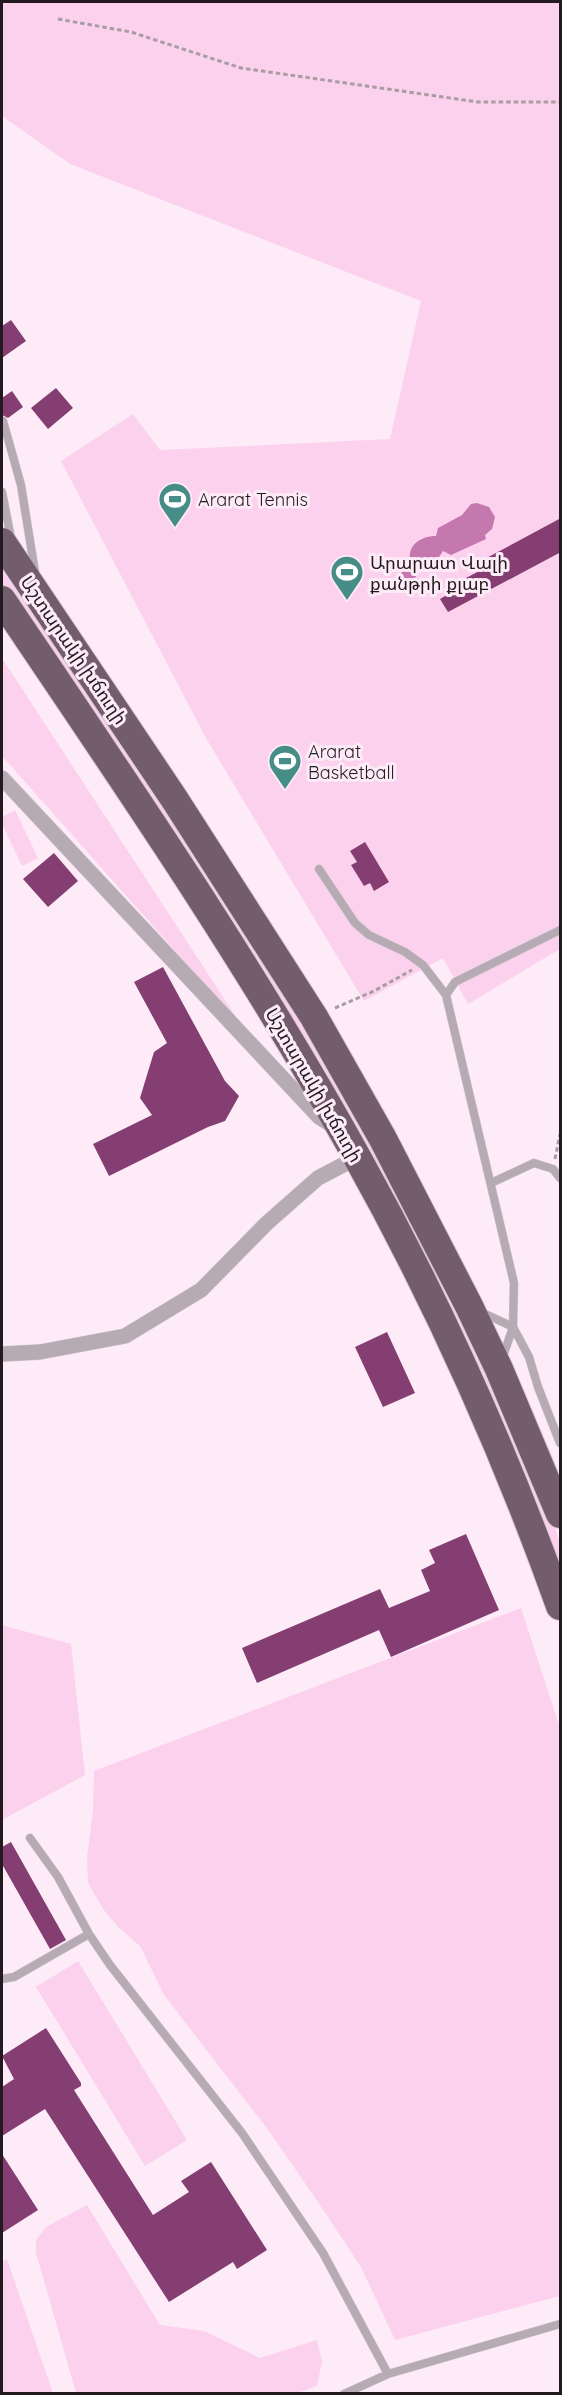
<svg xmlns="http://www.w3.org/2000/svg" width="562" height="2395" font-family="Quicksand,'Noto Sans Armenian',sans-serif">
<style>
.green{fill:#fcd1ed}
.water{fill:#c578ae}
.building{fill:#853e72}
.lines{fill:none;stroke-linecap:round;stroke-linejoin:round}
.lane-casing{stroke:#dacad5;stroke-width:9}
.street-casing{stroke:#dacad5;stroke-width:16}
.highway-casing{stroke:#dacad5;stroke-width:30}
.path{stroke:#aa9ca5;stroke-width:3;stroke-dasharray:4.5 3;stroke-linecap:butt}
.lane{stroke:#b7abb3;stroke-width:8}
.street{stroke:#b7abb3;stroke-width:15}
.highway{stroke:#735c6b;stroke-width:28}
.labels{text-anchor:middle;dominant-baseline:central;stroke-width:6;stroke-linejoin:round;paint-order:stroke}
.poi-label{font-size:18px;fill:#231a20;stroke:#fdecf7;text-anchor:start}
.street-label{font-size:18px;fill:#231a20;stroke:#fdecf7}
</style>
<rect width="100%" height="100%" fill="#fdecf7"/>
<!-- green -->
<path class="green" d="M2,2H560V949L468,1004L443,958L364,1001L207,740L61,461L133,414L160,450L390,439L421,301L70,164L2,116Z
M2,561L306,1026L432,1253L553,1522L560,1543V1580L499,1427L154,812L2,584Z
M2,658L242,1026L2,756Z
M15,810L38,858L22,866L2,824V817Z
M521,1608L560,1728V2296L395,2340L361,2267L320,2205L269,2131L164,1995L140,1946L119,1928L103,1909L88,1883L87,1857L93,1810L94,1771Z
M2,1625L71,1644L85,1775L2,1820Z
M78,1961L187,2140L145,2166L36,1987Z
M87,2205L160,2325L204,2331L260,2358L317,2340L322,2362L317,2386L294,2394L76,2393L36,2253V2240L46,2227Z
M7,2259L53,2393H2V2262Z"/>
<!-- water -->
<path class="water" d="M477,503L489,507L495,517L492,529L485,535L486,539L451,555L443,551L439,557L419,565L416,577L410,580L404,578L400,569L410,559C408,544 422,536 436,536L438,528L462,515L471,504Z"/>
<!-- building -->
<path class="building" d="M11,320L26,341L2,358V326Z
M56,388L73,408L48,429L31,408Z
M12,391L23,407L8,418L2,415V398Z
M561,518V552L448,612L440,599L450,593L447,588L485,568L481,561Z
M365,842L389,882L374,891L370,883L364,886L351,865L357,862L350,851Z
M54,853L78,881L48,907L23,879Z
M163,967L225,1081L239,1096L225,1121L208,1127L109,1176L93,1144L152,1115L140,1098L154,1052L167,1043L134,982Z
M387,1332L415,1393L383,1407L355,1347Z
M466,1534L499,1610L391,1657L379,1630L257,1683L242,1648L380,1589L389,1608L430,1591L421,1570L435,1563L429,1550Z
M11,1842L66,1940L50,1949L2,1864V1847Z
M46,2028L81,2083V2086L74,2090L153,2215L189,2192L181,2181L211,2162L267,2250L237,2269L233,2262L169,2302L45,2109L2,2136V2087L14,2079L2,2056Z
M2,2154L38,2210L2,2233Z"/>
<g class="lines">
<defs>
<path id="lane" d="M3,421L21,485L35,572
M2,492L11,538
M319,869L355,923L369,935L405,952L423,965L446,995L514,1283L513,1327L502,1359
M446,995L455,982L560,930
M491,1183L534,1163L553,1169L560,1178
M481,1312L513,1327L529,1357L538,1387L560,1443
M30,1838L58,1877L89,1934L110,1965L242,2133L323,2253L388,2374
M2,1979L14,1977L89,1934
M344,2394L388,2374L560,2324"/>
<path id="street" d="M2,778L319,1117L332,1125
M2,1354L40,1352L125,1336L201,1290L267,1223L318,1178L358,1157"/>
<path id="highway" d="M2,542L175,800L314,1017L383,1139L469,1306L499,1369L560,1514
M2,600C125,782 250,964 357,1157C437,1300 505,1452 560,1606"/>
</defs>
<!-- lane casing -->
<use href="#lane" class="lane-casing"/>
<!-- street casing -->
<use href="#street" class="street-casing"/>
<!-- highway casing -->
<use href="#highway" class="highway-casing"/>
<!-- path -->
<path class="path" d="M58,19L131,32L241,68L478,102H560
M335,1008L374,991L412,970
M555,1159L560,1134"/>
<!-- lane -->
<use href="#lane" class="lane"/>
<!-- street -->
<use href="#street" class="street"/>
<!-- highway -->
<use href="#highway" class="highway"/>
</g>
<!-- icons -->
<defs>
<symbol id="stadium-pin" viewBox="-11 -11 22 30"><path d="M0 17L-7.5 6A9.5 9.5 0 1 1 7.5 6Z" fill="#468c87" stroke="#fdecf7"/><path d="M0-5a6.5 5 0 1 0 0 10a6.5 5 0 1 0 0-10ZM-3.5-1.8h7v3.6h-7Z" fill="#fff"/></symbol>
</defs>
<g fill-rule="evenodd">
<use href="#stadium-pin" x="156" y="480" width="38" height="52"/>
<use href="#stadium-pin" x="328" y="553" width="38" height="52"/>
<use href="#stadium-pin" x="266" y="742" width="38" height="52"/>
</g>
<g class="labels">
<!-- poi labels -->
<g class="poi-label">
<text x="198" y="499">Ararat Tennis</text>
<text x="370" y="562">Արարատ Վալի<tspan x="370" dy="21">քանթրի քլաբ</tspan></text>
<text x="308" y="751">Ararat<tspan x="308" dy="21">Basketball</tspan></text>
</g>
<!-- street labels -->
<g class="street-label">
<text transform="translate(74 650) rotate(56)">Աշտարակի խճուղի</text>
<text transform="translate(314 1085) rotate(60)">Աշտարակի խճուղի</text>
</g>
</g>
<!-- border -->
<rect width="562" height="2395" fill="none" stroke="#231a20" stroke-width="6"/>
</svg>
